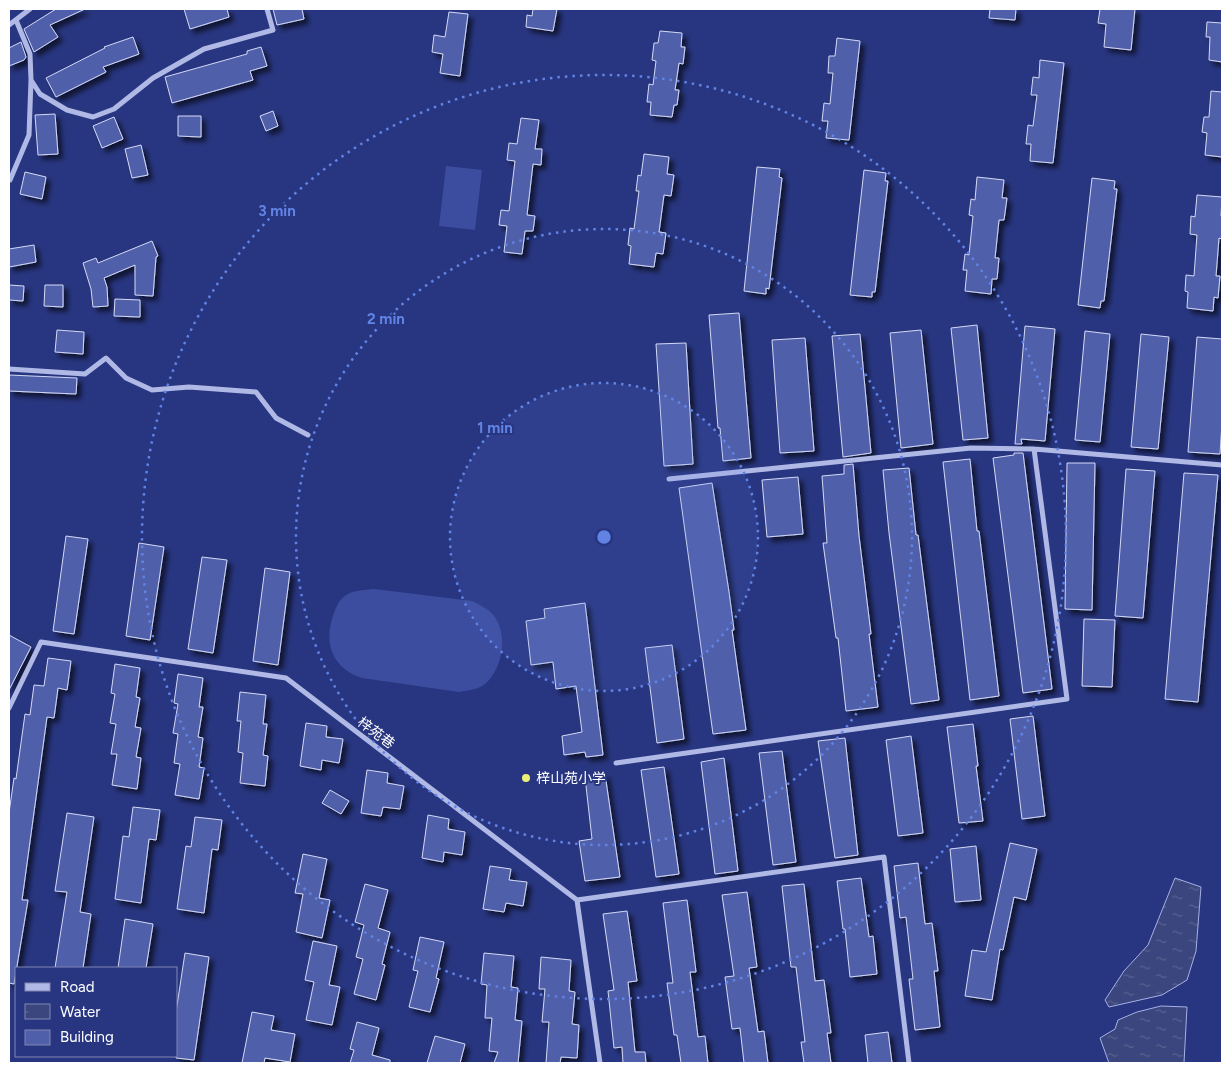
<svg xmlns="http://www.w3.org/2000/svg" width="1231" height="1072" font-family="Figtree,'Noto Sans SC',sans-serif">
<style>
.garden{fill:#3c4d9f}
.water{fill:url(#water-ripples);stroke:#a5b1e6}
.building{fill:#505faa;stroke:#d3d9f5;filter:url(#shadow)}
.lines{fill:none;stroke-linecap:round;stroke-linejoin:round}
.street{stroke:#b0b9e6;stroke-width:5}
.ring{fill:none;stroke:#6183e4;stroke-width:2.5;stroke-dasharray:2.5 5}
.poi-dot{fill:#eeed76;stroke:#283681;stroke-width:2}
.labels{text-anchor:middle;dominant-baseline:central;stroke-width:4;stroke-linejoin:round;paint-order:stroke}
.street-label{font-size:14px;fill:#fff;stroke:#283681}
.poi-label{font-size:14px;fill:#fff;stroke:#283681;text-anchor:start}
.centre{fill:#6183e4;stroke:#283681;stroke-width:2.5}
.ring-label{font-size:15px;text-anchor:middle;font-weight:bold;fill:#6183e4;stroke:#283681;stroke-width:4;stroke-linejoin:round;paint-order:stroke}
</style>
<defs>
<pattern id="water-ripples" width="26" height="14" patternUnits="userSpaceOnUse" patternTransform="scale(1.25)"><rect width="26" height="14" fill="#3c467e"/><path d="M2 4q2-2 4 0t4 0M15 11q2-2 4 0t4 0" fill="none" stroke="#596291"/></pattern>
<filter id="shadow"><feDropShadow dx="4.5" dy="4.5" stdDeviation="2.5" flood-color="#0009"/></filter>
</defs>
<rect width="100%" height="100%" fill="#283681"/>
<!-- garden -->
<path class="garden" d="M446,166L482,170L475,230L439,226Z
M374,589L472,601C480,605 489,609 494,616C508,634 503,669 485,684C478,690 468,690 459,692L362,678C331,668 323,641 334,613C337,605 340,598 348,594C355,590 365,590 374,589Z"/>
<!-- water -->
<path class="water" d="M1175,878L1201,887L1196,951L1187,980L1162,995L1109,1007L1105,1000L1124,971L1148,945Z
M1161,1006L1187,1007L1184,1063H1109L1100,1038L1115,1029L1118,1020L1137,1012Z"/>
<!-- building -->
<path class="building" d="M56,9H85L50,25L58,37L34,52L24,29Z
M184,9H227L229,17L190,29Z
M273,9H302L304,19L277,25Z
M533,9H557L553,31L526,27L527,15L532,16Z
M990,9H1016L1015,20L989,18Z
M1100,9H1135L1131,50L1104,47L1106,24L1098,23Z
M449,12L468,14L460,76L440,73L443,54L432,52L434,35L445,37Z
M1207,22L1222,23V62L1209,60L1210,37H1206Z
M660,31L682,33L681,47H685L683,64L679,63L675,90H679L677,105H674L672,117L650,115L651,102H647L649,84L653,85L656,61L652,60L654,43H658Z
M133,37L139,54L103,67L106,72L56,97L46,78L105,48L104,47Z
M837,38L860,41L849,140L826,138L828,121H822L824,103L830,104L833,73H828L829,56H835Z
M21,42L26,57L24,60L9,66V48Z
M261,47L267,66L250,71L253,80L172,103L165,77L247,54V51Z
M1040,60L1064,63L1053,163L1030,161L1031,144H1026L1028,125L1033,126L1037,95H1031L1033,77L1039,78Z
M1211,91L1222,92V157L1205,155L1207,133L1202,132L1204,117H1209Z
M273,111L278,126L266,131L260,116Z
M55,114L58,154L38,155L35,115Z
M178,116H201V137L178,136Z
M114,117L123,139L102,148L93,126Z
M521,118L539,120L535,149H542L541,165L533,164L527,215L535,216L533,231H525L522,254L504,252L507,226L499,225L501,210L509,211L515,161L507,160L509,143L517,144Z
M141,145L148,175L132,178L125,149Z
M644,154L669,157L667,174L674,175L671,196L664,195L659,232L666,233L663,254L656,253L654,267L629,264L631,246L628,245L630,228L634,229L639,191H636L638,175L641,176Z
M757,167L780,169L779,177L782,178L769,289L766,288V294L744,291Z
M864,170L886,173L885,181H888L875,292H872V297L850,295Z
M25,172L46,177L42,199L20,194Z
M977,177L1004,180L1002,198H1007L1004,220H999L995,258H999L997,279H992L991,294L965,291L967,270H963L965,254L969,255L973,216L969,215L971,199L975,200Z
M1092,178L1115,181L1114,189H1117L1104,301H1101L1100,308L1078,305Z
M1197,195L1222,197L1221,216H1222V239L1219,238L1216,276H1220L1218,298L1214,297L1213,311L1187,308L1188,292L1185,291L1186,275L1194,276L1197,235L1190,234L1191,216L1195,217Z
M152,241L158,256L156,257L153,296L135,295V265L104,278L107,287L108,306L93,307L91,289L83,263L96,258L98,263Z
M34,245L36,262L9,267V249Z
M9,285L24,286L23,301L9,300Z
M45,285H63V307L44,306Z
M115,299L140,300V317L114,316Z
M739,313L751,458L723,461L720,428H718L709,315Z
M977,325L988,438L963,440L951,328Z
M1025,326L1055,329L1045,441L1021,439L1022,444H1015Z
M57,330L84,332L83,354L55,352Z
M921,330L933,444L901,448L890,333Z
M1085,331L1110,334L1100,442L1075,440Z
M860,334L871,453L843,457L832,336Z
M1141,334L1169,337L1158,449L1131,447Z
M1197,337L1222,339V422L1220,454L1188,452Z
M805,338L814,451L780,453L772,340Z
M686,343L693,464L664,466L656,344Z
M9,375L77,378L76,394L9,391Z
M1014,453H1023L1052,689L1023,693L993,458L1014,455Z
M970,459L977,531H979L999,696L970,700L943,462Z
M1067,463H1095L1092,610L1065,609Z
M853,464L859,536L871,634H869L878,707L846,711L838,638H836L823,543H827L822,476L844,474V465Z
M909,468L916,535H918L939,700L911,704L889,533L883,470Z
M1126,469L1155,471L1143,618L1115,616Z
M1184,473L1218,475L1198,702L1165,699Z
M798,477L803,534L767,537L762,480Z
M712,483L729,592L734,630H732L746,730L713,734L679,488Z
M66,536L88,539L74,634L53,631Z
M139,543L164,547L150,640L126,636Z
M202,557L227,560L213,653L188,649Z
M265,568L290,572L278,665L253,661Z
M585,603L603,755L586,757L585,752L564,755L562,736L582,732L576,686L556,689L553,662L531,665L526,621L545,618L544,609Z
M1084,619L1115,620L1112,687L1082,686Z
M9,635L31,647L9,690Z
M672,645L684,739L657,743L645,648Z
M48,658L71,661L67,690L58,688L54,718L47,717L22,900H28L14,984L9,983V813L14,778L16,779L25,714L30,715L34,685L44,686Z
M115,664L140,668L136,697L140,698L135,727L141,728L136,757L141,758L137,789L112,785L117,754H111L116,724L110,723L115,694L111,693Z
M178,674L203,678L199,707H203L198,737L203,738L199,767L204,768L199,799L175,795L180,764L174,763L178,734L173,733L178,704L174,703Z
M240,692L266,695L263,724H267L263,755L268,756L265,786L240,783L243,753L238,752L241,721H237Z
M1033,716L1045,816L1022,819L1010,719Z
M306,723L327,726L326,737L343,739L339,763L322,760L321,770L300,766Z
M973,724L978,766H976L983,821L959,823L947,727Z
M911,736L923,833L898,836L886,740Z
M845,738L858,855L835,858L818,741Z
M782,751L796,862L773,865L759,753Z
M724,758L738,871L715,874L701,762Z
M664,767L679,874L656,877L641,770Z
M367,770L388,773L387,783L404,786L400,809L383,807L381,816L361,813Z
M605,774L620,877L585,881L579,841L592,839L585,777Z
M330,790L349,801L341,814L322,803Z
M133,807L160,810L156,840L149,839L141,903L115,899L123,836L129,837Z
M67,813L94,817L80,912L91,914L83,968H55L67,892L55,891Z
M428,815L449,819L448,829L465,832L462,855L444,852L443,862L422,858Z
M195,817L222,820L218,850L212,849L204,913L177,909L186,846L191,847Z
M1010,843L1037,849L1026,900L1014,897L1003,950L1000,949L992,1000L965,996L972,950L986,952Z
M976,846L981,900L955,902L950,849Z
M303,854L327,859L319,898L330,900L322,938L296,932L303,894L295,893Z
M918,863L925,924L932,923L938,971H934L940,1027L915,1030L909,979H913L906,917L900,918L894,866Z
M490,866L511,869L509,880L527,882L523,906L506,903L504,912L483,909Z
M861,878L869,937L873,936L877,974L850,977L845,929H843L837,881Z
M365,884L388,890L378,928L390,932L382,964L385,965L376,1000L354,994L363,959L356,957L364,925L355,922Z
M804,884L815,981L824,980L831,1033H827L831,1063H804L801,1042H805L796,967H791L782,886Z
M747,892L757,967L749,968L758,1032L764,1031L768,1063H744L740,1028L732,1029L725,977L734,976L722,895Z
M687,900L696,972H690L698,1037L705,1036L708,1063H681L677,1035H674L667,983H673L663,903Z
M627,911L637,981L628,982L635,1052H645L646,1063H623L622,1047L614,1048L608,991L614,990L603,914Z
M125,919L153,924L146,968H118Z
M420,937L444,942L436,978L439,979L430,1012L409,1007L418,971L413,970Z
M313,941L337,946L329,985L340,987L332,1025L306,1020L314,982L305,980Z
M185,953L209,957L194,1060L176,1058V1012Z
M484,953L514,956L511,987L518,988L515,1020L522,1021L518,1063H494L498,1052L489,1051L492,1018H485L487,985L481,984Z
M541,957L571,960L569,991L575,992L572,1024L579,1025L577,1058L561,1057L560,1063H546L549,1022H542L545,989H539Z
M252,1012L274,1016L271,1030L295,1034L290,1062L265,1058L264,1063H242Z
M357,1022L379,1028L372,1055L390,1060V1063H350L354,1050L350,1049Z
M888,1032L892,1063H868L865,1035Z
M435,1036L465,1044L460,1063H427Z"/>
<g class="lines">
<!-- street -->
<path class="street" d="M16,20L30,54L31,80L40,94L67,110L93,117L114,109L153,78L204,49L273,30L267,9
M9,25L30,9
M10,180L29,135L31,80
M9,369L85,374L106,358L126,378L152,390L189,387L256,392L276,418L308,435
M669,479L971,448L1034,449L1222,465
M9,708L41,642L286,678L577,900L600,1063
M616,763L1067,699L1034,449
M577,900L884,857L909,1063"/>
</g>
<!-- distance rings -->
<circle cx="604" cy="537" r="154" fill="#6183e4" fill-opacity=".12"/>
<g class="ring">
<circle cx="604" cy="537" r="154"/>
<circle cx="604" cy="537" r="308"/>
<circle cx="604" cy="537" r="462"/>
</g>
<!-- markers -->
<circle class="poi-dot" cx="526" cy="778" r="5"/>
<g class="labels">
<!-- street labels -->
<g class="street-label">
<text transform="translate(376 733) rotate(37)">梓苑巷</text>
</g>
<!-- poi labels -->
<g class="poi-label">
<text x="536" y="778">梓山苑小学</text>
</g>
</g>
<circle cx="604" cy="537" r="8" class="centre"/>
<g class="ring-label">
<text x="277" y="216">3 min</text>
<text x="386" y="324">2 min</text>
<text x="495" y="433">1 min</text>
</g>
<!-- border -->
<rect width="1231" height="1072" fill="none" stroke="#ffffff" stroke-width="20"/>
<!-- legend -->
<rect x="15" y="967" width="162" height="90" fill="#283681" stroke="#7e86b3"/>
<rect x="25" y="983" width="25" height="8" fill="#b0b9e6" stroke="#7e86b3"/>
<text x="60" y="992" font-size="15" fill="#ffffff">Road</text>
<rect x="25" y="1004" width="25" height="15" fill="url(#water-ripples)" stroke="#7e86b3"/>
<text x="60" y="1017" font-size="15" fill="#ffffff">Water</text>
<rect x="25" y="1030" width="25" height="15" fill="#505faa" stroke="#7e86b3"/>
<text x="60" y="1042" font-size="15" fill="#ffffff">Building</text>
</svg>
